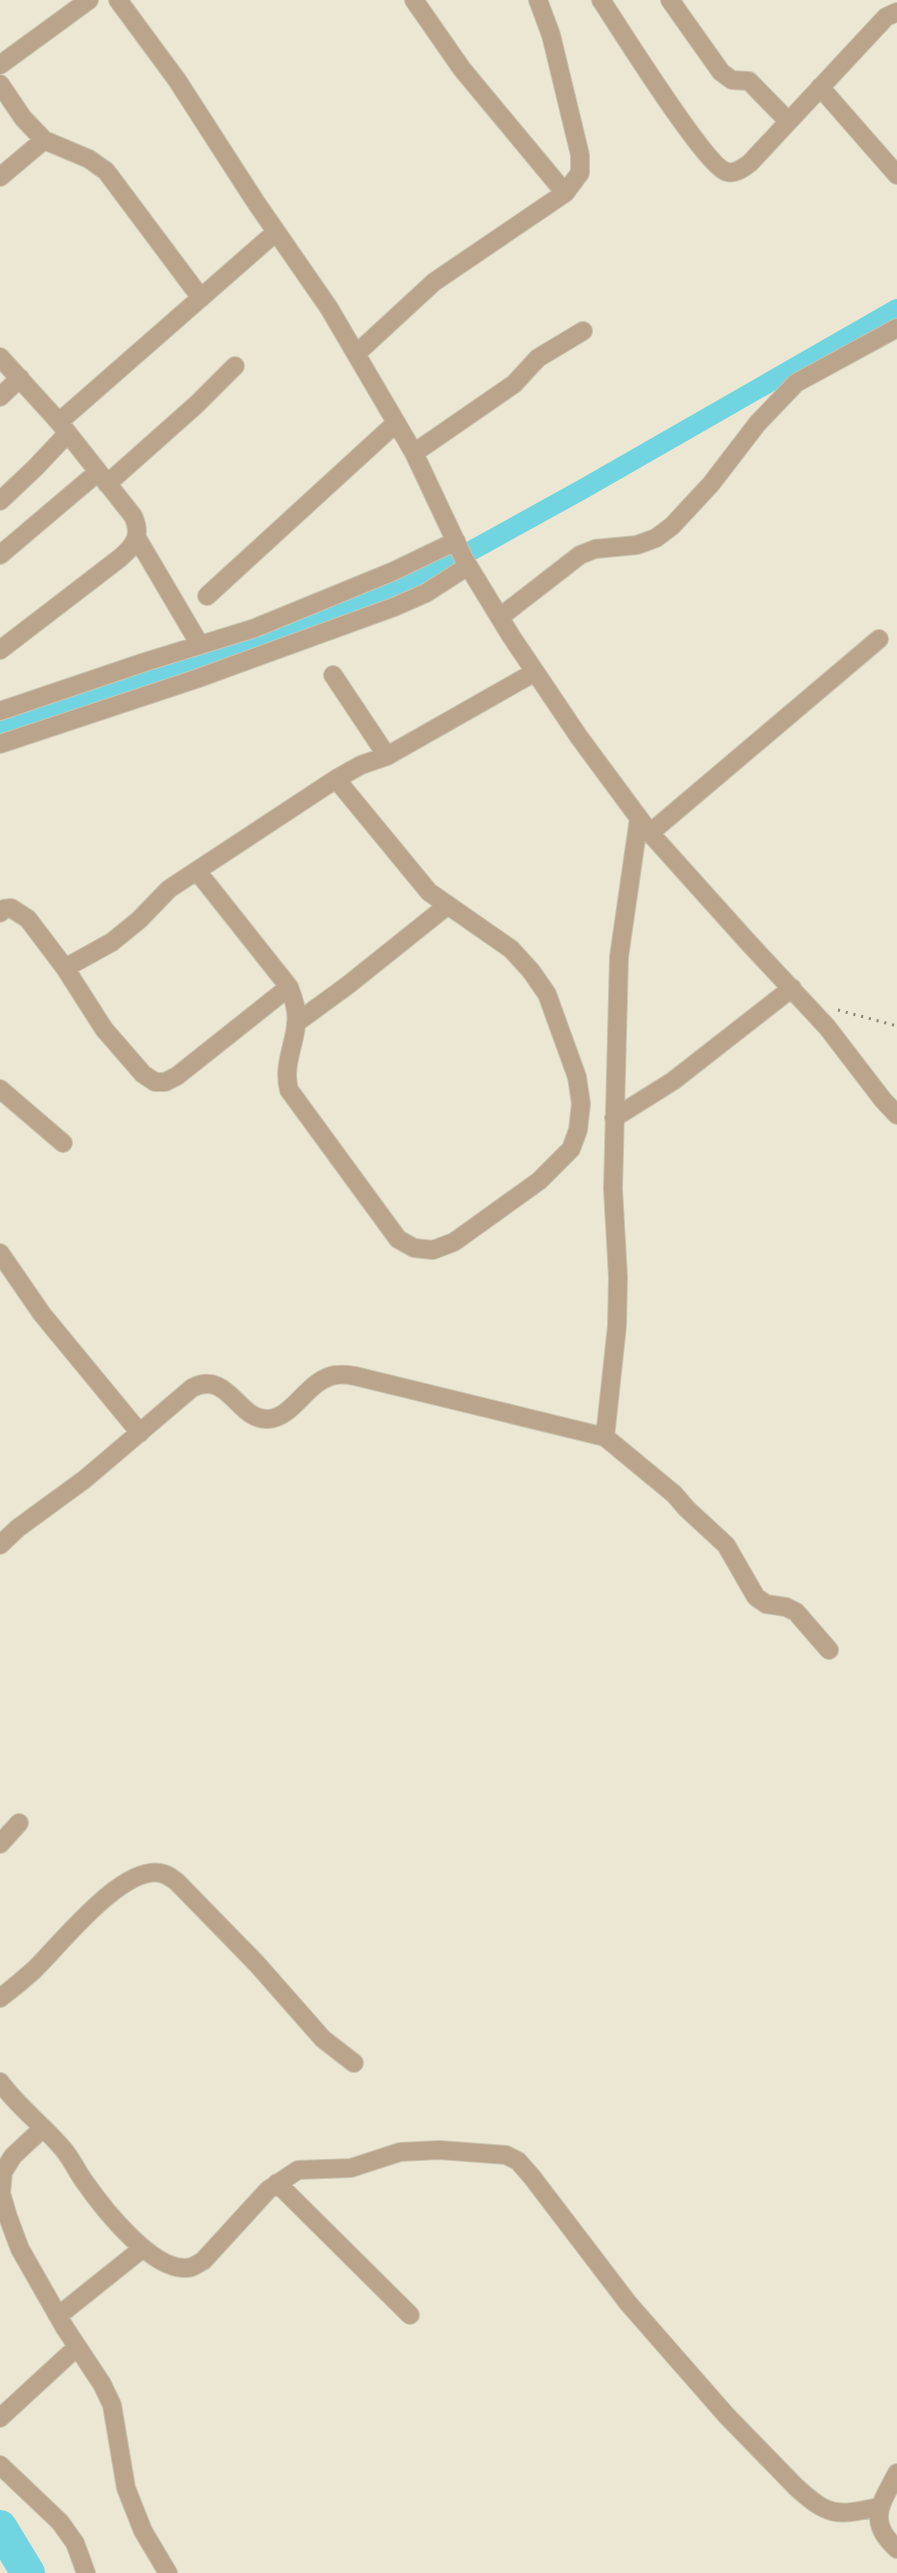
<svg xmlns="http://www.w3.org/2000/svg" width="897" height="2573" font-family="'DejaVu Sans',sans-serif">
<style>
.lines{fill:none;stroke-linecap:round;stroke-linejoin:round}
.canal{stroke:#71d4e1;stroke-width:20}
.river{stroke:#71d4e1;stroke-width:34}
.minor-casing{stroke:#c9c4b1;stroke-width:20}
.path{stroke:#878475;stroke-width:3;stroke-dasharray:2 6;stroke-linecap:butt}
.minor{stroke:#baa48b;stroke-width:18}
</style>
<rect width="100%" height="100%" fill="#ece7d2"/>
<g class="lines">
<!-- canal -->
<path class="canal" d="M0,727L284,632L411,584L583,489L897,309"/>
<!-- river -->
<path class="river" d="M0,2527L28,2573"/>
<defs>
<path id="minor" d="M118,0L177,80L255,201L329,308L414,453L464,559L511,636L579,737L650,833L747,941L827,1027L883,1100L897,1115
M414,0L462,69L565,193
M601,0C619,27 706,167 727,172C736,174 743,168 750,163L886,17L897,12
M670,0L721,72L732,80L749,81L788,121
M0,65L89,0
M0,84L23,118L44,140L89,159L106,171L201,298
M820,87L897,175
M0,177L44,140
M356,354L434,282L565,193L580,173V155L551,35L538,0
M0,357L59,422L133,516C142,535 135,545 120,558L0,650
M0,397L20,378
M59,422L276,232
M414,453L514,384L538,358L583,331
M107,484L197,404L235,366
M0,501L35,468L68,433
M137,538L200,645
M0,555L98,472
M207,596L396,423
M500,617L580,555L595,549L637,545L656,538L672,526L711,484L757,424L796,383L897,328
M333,675L387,756
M0,711L145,662L255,628L394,571L456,541
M0,744L196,679L394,607L426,593L468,566
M639,818L619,957L613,1189L618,1277L617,1326L605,1437L674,1494L687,1509L726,1545L756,1597L766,1604L786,1607L796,1612L829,1650
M650,833L879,639
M197,871L289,987C294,1000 298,1012 296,1026C293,1049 283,1067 289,1090L398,1239L414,1248L433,1250L454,1242L539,1181L571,1149L578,1130L581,1104L577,1077L547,994L531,971L511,949L429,892L336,779
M0,913L4,909L11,908L28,919L65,968L104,1029L143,1074L155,1082H165L177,1076L289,987
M65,968L112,942L139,920L169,889L336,779L361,765L387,756L535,672
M296,1023L348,985L448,905
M0,1089L63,1143
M614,1118L673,1081L792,988
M0,1253L42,1314L140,1433
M0,1545L18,1528L85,1479L192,1388C228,1369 238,1421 268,1419C294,1418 307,1379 336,1375C342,1374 349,1375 355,1376L605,1437
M0,1844L19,1823
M0,1998C12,1989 23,1980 34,1970C60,1945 121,1866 160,1873C167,1874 172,1878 177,1882L257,1964L323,2039L354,2063
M0,2082C19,2108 44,2126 64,2150C72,2160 77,2171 84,2181C102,2207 156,2277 192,2267C193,2267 202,2261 203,2261L268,2190L298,2170L351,2168L400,2152L439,2150L506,2155L518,2161L532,2177L628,2303L726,2415L796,2487C829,2517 836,2516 879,2507
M42,2129L13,2156L3,2172L1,2193L8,2217L20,2249L65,2328L102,2384L112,2405L126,2488L143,2531L168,2573
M277,2183L410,2315
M58,2316L143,2248
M0,2418L77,2347
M0,2465L60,2522L75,2543L86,2573
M897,2473C881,2504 866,2521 897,2549"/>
</defs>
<!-- minor casing -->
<use href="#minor" class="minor-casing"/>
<!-- path -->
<path class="path" d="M838,1010L897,1026"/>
<!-- minor -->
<use href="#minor" class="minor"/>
</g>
</svg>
